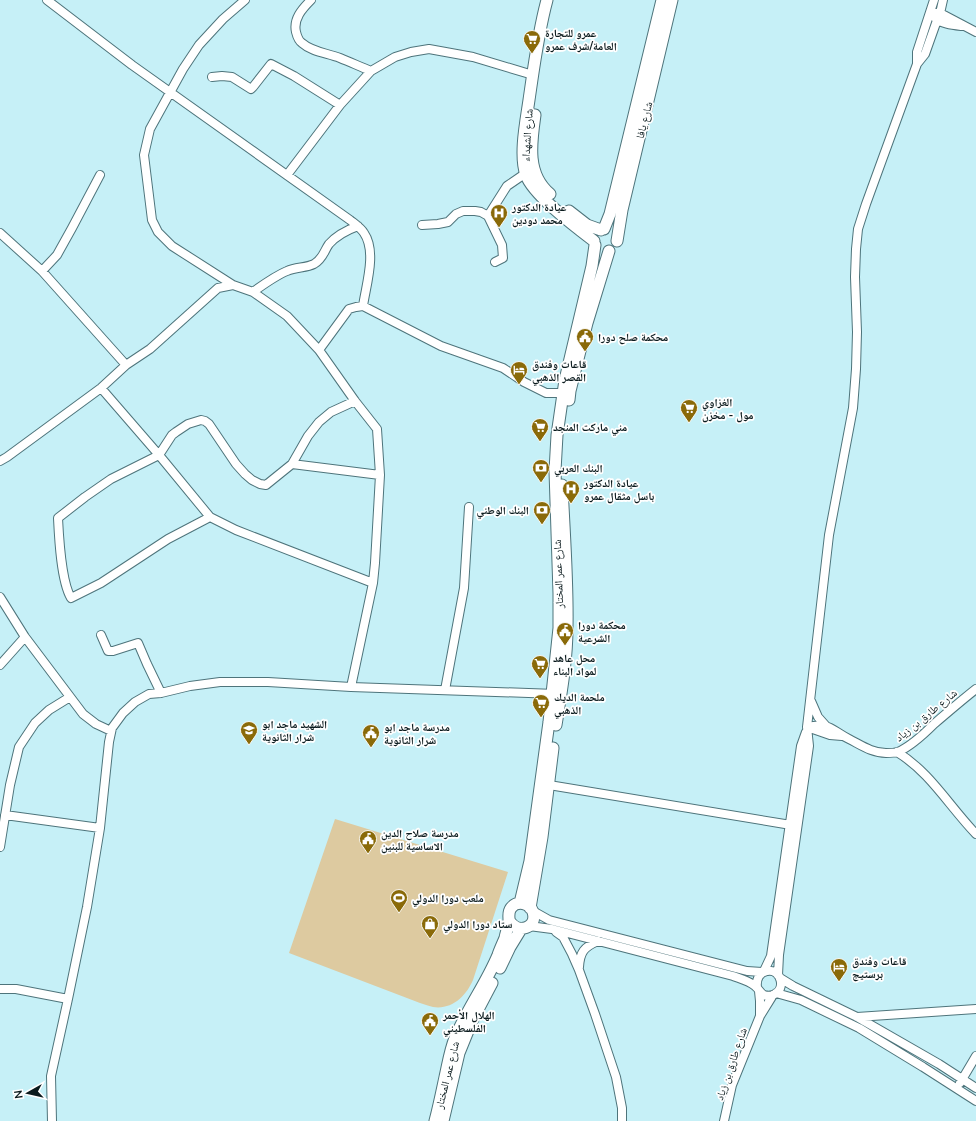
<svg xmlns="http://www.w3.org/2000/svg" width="976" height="1121" font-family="Mulish,'Noto Naskh Arabic',sans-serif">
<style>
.green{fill:#ddcaa0}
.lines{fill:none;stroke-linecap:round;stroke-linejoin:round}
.street-casing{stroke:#4e747b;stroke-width:10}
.secondary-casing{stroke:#4e747b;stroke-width:13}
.street{stroke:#fff;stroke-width:8}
.secondary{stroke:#fff;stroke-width:11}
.labels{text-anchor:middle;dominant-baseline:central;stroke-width:3.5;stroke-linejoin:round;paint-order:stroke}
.poi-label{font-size:11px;font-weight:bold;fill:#0a1a1d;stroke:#fff;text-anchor:start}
.street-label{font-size:11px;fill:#0a1a1d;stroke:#fff}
</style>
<rect width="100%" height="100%" fill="#c6f0f7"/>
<!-- green -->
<path class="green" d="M335,819L508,872L473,980C466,996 452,1010 433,1007C428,1006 424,1004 420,1003L289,953Z"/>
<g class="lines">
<defs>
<path id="street" d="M47,0L132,65L350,220C355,224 361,228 364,233C377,252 366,285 363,306
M311,0C302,9 293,19 296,32C297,36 299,41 302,43C312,52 327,53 340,58C350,62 361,67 371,71L395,57L411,52L429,49L473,57L533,75
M936,13H940L976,32
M934,17C942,24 951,25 961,26
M917,63V52L934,0
M212,77L222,76L232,77L251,89L253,87L271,64L294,76L340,105L371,71
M287,175L340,105
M488,216L507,186L526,173
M422,225L438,224L448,222L456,214L463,211H475L481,212L488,216L502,245L503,258L495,262
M0,233L42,271L126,365
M42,271L57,255L72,228L100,175
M233,285L172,246L158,232L152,220L144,155L150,129L183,69L199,45L223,19L245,0
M253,292C264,284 275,276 287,271C296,267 306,268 314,264C323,259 324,251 329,244C337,235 347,230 358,226
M319,350L349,309L356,307L363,306L441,346L503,368L524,382L546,393H562
M101,388L159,455L210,517L236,530L373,583L351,687
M0,461L7,457L101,388L126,365L150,349L218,288L233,285L253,292L287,316L319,350L355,401L377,429L380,475L375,563L373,583
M292,464L380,475
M210,517L168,539L101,583L71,598C61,581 59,538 58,518L85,497L111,479L159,455L172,435L176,432L188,424L201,420L205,421L209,424L236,464L245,474L252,480L260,484L266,485L292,464L308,436L319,422L331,412L355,401
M0,597L25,637L83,714L96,724L111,731
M101,635L108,651H113L138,643L147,664L161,693
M0,665L25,637
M445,690L464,588L469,507
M811,701L818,717L826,726
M807,727C830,722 831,730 849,739C861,745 872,753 886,753C889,753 894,753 898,752C911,746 924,734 934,724C948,712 962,700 976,689
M807,727L830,735L842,736
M897,752C930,772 949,806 976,834
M543,784L797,826
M5,815L100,828
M0,847L10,785L19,747L35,723L49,710L70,697
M533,911L549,920L747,971L762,972
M529,926L552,929L733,976C741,979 749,981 755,986C759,989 760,993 764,995C767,996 770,996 773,995C787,990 781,968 767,971C759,972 756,980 757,987
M556,932L563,937L572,954L579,970L595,1014L616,1077L622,1108V1121
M579,967C580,952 584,947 598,941
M764,971L771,956L801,746L806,732
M778,975L779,955L809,746L807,727L829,535L853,408L856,369L857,332L855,277L856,249L858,229L866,204L917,64L925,54L941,9L943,0
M780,978L793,986L857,1017L939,1064L976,1088
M0,989H16L68,999
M759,991L760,1001V1015
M776,993L801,1000L859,1028L923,1067L976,1101
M857,1017L976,1009
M960,1083L976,1056
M52,1121L51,1076L68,999L87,907L100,828L109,742L112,728L123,713L135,702L149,694L161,693L190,686L220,682H268L351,687L556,694
M724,1121L732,1085L760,1016L773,995"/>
<path id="secondary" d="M547,0C538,33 534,66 529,100C526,121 519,155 526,175C533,195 577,228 594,241
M535,115C531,143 526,174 550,194
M569,211L587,225L601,230
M604,229L610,214L662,0
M617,241L622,210L672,0
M569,400L570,391L587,323L609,251
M556,725C561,694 567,660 567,628C568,581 564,533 562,485
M520,903L530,861L549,722L559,628V593L555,471L557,435L565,380L592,266L595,245
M530,908L542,837L553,748
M500,968L510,947L521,929
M435,1121C439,1106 442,1091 445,1077C448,1064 450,1050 455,1038C467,1009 486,984 498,955C500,949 503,943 505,938C506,932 509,925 509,920C509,915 508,912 511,908C517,900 530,903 533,912C538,928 517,935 509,920
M443,1121L459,1053L472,1021L492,983"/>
</defs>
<!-- street casing -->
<use href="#street" class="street-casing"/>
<!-- secondary casing -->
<use href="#secondary" class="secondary-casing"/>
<!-- street -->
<use href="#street" class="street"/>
<!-- secondary -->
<use href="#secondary" class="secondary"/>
</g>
<!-- icons -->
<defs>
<symbol id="supermarket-pin" viewBox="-11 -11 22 30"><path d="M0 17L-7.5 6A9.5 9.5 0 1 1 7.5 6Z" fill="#8a6a09" stroke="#fff"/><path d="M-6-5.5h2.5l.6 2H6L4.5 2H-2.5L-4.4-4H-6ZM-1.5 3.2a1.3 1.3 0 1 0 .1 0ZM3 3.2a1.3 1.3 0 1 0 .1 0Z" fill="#fff"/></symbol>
<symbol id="hospital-pin" viewBox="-11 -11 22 30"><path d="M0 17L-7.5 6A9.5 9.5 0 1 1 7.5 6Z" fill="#8a6a09" stroke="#fff"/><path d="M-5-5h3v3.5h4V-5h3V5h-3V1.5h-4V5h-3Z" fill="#fff"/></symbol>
<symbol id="civic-pin" viewBox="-11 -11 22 30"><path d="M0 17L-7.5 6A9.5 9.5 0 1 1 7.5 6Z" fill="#8a6a09" stroke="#fff"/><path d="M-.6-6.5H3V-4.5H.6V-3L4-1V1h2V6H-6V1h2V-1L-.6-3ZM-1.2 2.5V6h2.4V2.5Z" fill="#fff"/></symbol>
<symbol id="hotel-pin" viewBox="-11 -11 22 30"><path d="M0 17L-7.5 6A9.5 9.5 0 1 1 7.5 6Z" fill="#8a6a09" stroke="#fff"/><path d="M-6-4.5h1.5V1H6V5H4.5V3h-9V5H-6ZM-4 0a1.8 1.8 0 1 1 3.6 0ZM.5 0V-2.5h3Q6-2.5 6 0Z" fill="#fff"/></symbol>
<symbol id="bank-pin" viewBox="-11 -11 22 30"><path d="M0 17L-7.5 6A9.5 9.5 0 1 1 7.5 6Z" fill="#8a6a09" stroke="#fff"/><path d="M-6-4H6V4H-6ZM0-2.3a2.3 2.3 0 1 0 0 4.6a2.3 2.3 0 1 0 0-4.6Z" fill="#fff"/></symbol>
<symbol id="school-pin" viewBox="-11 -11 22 30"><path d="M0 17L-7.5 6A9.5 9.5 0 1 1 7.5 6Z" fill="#8a6a09" stroke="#fff"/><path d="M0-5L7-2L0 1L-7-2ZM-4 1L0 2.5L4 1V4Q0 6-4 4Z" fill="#fff"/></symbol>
<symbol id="stadium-pin" viewBox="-11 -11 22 30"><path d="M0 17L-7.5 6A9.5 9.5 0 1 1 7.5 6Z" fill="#8a6a09" stroke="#fff"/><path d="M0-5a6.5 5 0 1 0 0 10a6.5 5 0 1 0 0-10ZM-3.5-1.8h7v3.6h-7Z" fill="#fff"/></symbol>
<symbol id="shop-pin" viewBox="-11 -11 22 30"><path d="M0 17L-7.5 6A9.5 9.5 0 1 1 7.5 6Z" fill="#8a6a09" stroke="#fff"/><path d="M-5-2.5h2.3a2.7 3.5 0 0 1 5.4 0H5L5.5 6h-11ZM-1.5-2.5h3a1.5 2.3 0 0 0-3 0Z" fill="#fff"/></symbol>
</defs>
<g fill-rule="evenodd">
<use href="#supermarket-pin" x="522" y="29" width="20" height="27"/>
<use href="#hospital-pin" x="489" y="203" width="20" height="27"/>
<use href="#civic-pin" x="575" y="327" width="20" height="27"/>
<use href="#hotel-pin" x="509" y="360" width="20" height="27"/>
<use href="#supermarket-pin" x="679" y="398" width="20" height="27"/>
<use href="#supermarket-pin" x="530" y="417" width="20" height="27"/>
<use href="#bank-pin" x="531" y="458" width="20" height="27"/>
<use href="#hospital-pin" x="561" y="479" width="20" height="27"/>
<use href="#bank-pin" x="532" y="500" width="20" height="27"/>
<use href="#civic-pin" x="555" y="621" width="20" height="27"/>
<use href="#supermarket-pin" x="530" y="654" width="20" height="27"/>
<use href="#supermarket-pin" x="531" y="693" width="20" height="27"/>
<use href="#school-pin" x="239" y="720" width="20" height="27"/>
<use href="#civic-pin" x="361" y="723" width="20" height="27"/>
<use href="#civic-pin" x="358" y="829" width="20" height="27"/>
<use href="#stadium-pin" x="389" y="888" width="20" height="27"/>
<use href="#shop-pin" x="420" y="914" width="20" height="27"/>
<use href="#hotel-pin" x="829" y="957" width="20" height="27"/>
<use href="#civic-pin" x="420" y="1011" width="20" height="27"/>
</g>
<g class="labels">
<!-- poi labels -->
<g class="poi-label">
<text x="545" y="33">عمرو للتجارة<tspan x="545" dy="13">العامة/شرف عمرو</tspan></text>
<text x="512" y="207">عيادة الدكتور<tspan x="512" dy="13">محمد دودين</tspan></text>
<text x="598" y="337">محكمة صلح دورا</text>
<text x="532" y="364">قاعات وفندق<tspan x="532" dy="13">القصر الذهبي</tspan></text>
<text x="702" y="402">الغزاوي<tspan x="702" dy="13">مول - مخزن</tspan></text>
<text x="553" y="427">مني ماركت المنجد</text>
<text x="554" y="468">البنك العربي</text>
<text x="584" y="483">عيادة الدكتور<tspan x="584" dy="13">باسل مثقال عمرو</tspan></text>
<text x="529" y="510" text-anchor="end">البنك الوطني</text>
<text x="578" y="625">محكمة دورا<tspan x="578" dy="13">الشرعية</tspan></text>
<text x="553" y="658">محل عاهد<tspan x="553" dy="13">لمواد البناء</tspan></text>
<text x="554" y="697">ملحمة الديك<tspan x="554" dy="13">الذهبي</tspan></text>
<text x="262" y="724">الشهيد ماجد ابو<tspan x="262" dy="13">شرار الثانوية</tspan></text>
<text x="384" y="727">مدرسة ماجد ابو<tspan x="384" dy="13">شرار الثانوية</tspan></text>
<text x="381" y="833">مدرسة صلاح الدين<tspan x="381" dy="13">الاساسية للبنين</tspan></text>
<text x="412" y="898">ملعب دورا الدولي</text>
<text x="443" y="924">ستاد دورا الدولي</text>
<text x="852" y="961">قاعات وفندق<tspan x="852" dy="13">برستيج</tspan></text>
<text x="443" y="1015">الهلال الأحمر<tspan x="443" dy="13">الفلسطيني</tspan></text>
</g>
<!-- street labels -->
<g class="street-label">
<text transform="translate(644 120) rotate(-76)">شارع يافا</text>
<text transform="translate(527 135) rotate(-86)">شارع الشهداء</text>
<text transform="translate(558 574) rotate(-92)">شارع عمر المختار</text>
<text transform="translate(926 715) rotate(-39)">شارع طارق بن زياد</text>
<text transform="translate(731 1064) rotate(-71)">شارع طارق بن زياد</text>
<text transform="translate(447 1075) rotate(-76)">شارع عمر المختار</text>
</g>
</g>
<!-- north arrow -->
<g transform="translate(28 1093) rotate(262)" stroke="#ffffff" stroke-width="3" paint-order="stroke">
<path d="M0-3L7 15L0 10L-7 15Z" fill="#0a1a1d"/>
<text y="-6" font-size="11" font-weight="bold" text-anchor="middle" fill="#0a1a1d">N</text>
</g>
</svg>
